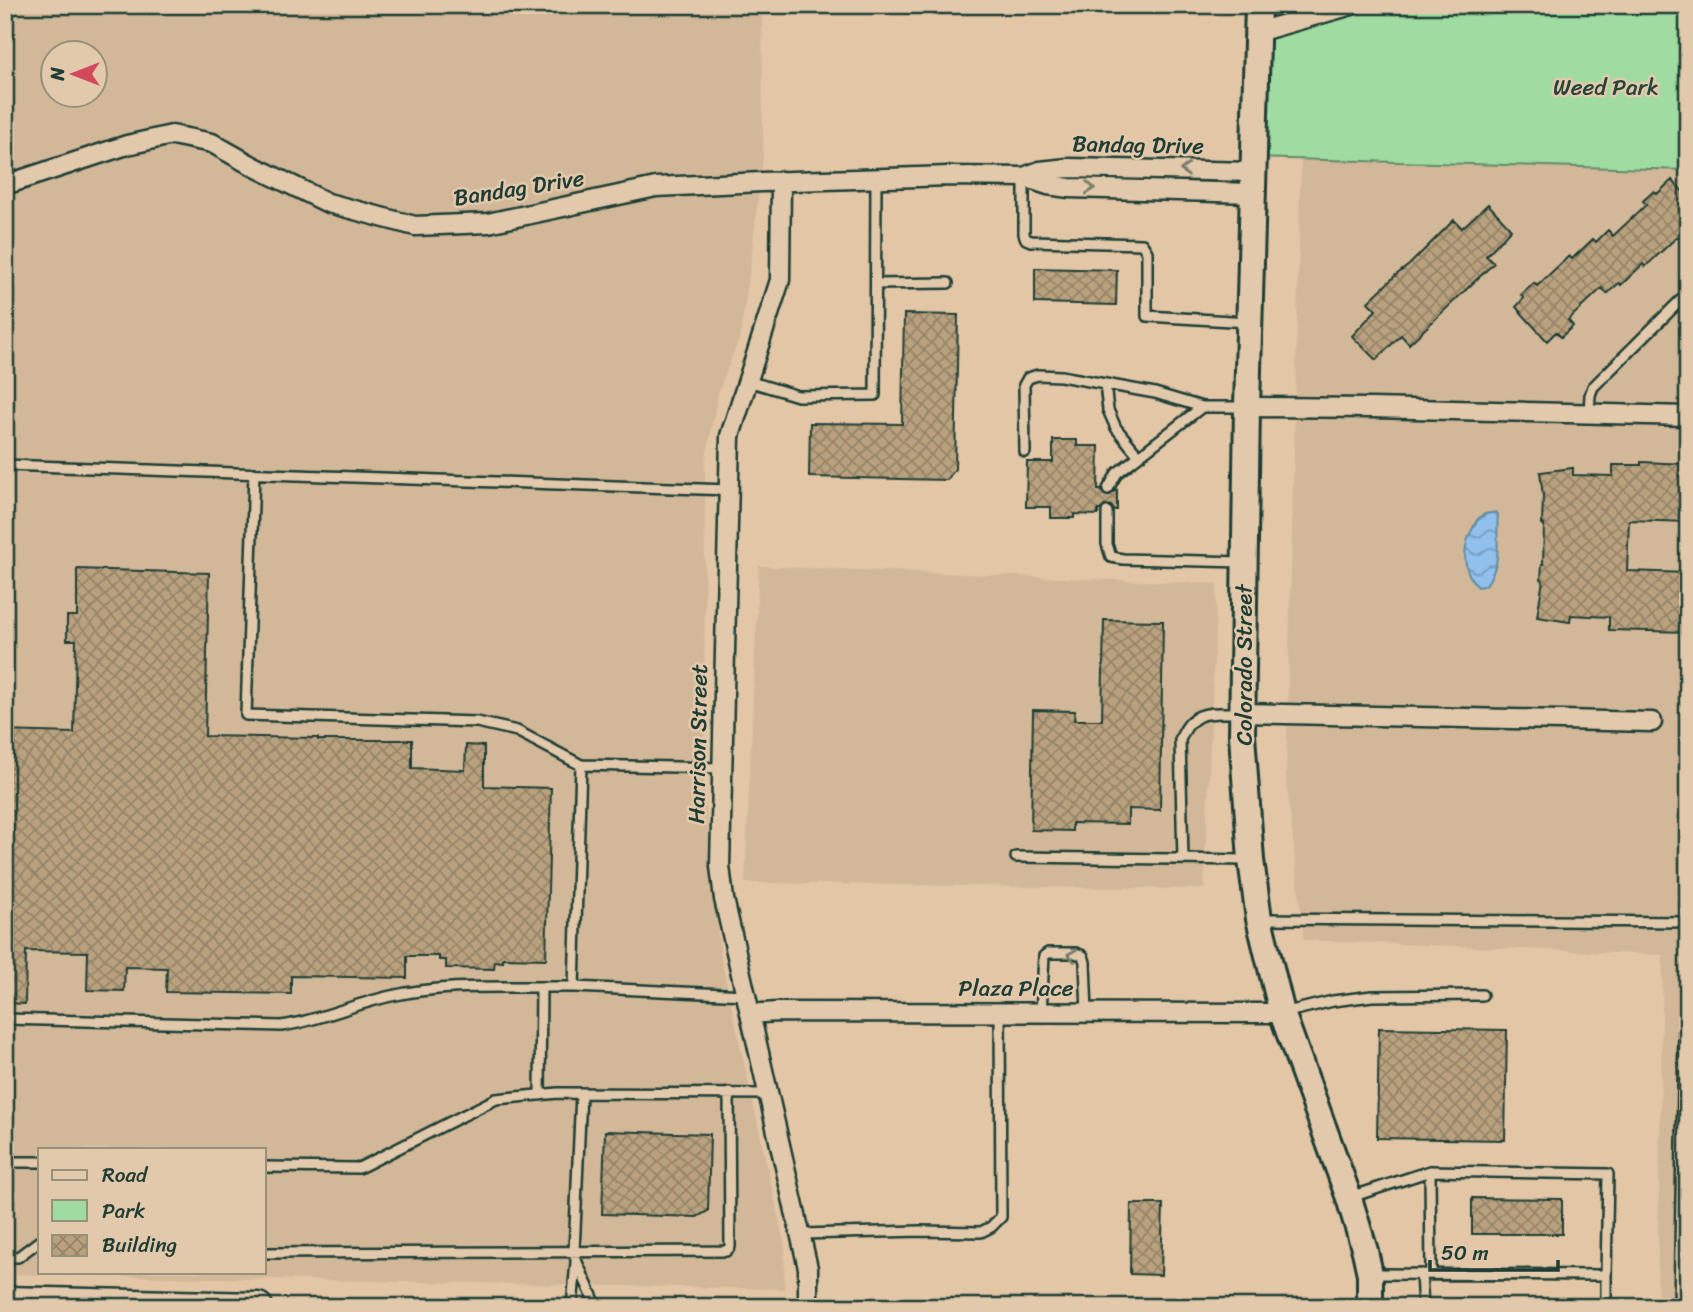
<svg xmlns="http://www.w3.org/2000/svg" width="1693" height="1312" font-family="Sriracha,sans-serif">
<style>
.built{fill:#d2b898;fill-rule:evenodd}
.park{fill:#a0dba2;stroke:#608c6b;stroke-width:2}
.water{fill:url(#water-waves);stroke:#638ca2;stroke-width:2}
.building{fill:url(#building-cross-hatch);stroke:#1f3d34;stroke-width:2}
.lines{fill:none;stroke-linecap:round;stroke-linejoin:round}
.lane-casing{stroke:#1f3d34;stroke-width:14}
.street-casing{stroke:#1f3d34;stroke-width:23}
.secondary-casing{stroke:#1f3d34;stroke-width:30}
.primary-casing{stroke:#1f3d34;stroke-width:33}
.lane{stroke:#e3c9ab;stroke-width:9}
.street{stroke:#e3c9ab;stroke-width:18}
.secondary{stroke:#e3c9ab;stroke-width:24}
.primary{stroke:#e3c9ab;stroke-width:28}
.oneway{stroke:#777c6a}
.labels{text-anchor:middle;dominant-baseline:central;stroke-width:5;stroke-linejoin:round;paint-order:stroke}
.park-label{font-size:23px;fill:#25453a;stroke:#e3c9ab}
.street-label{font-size:23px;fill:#1f3d34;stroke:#e3c9ab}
</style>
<defs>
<pattern id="water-waves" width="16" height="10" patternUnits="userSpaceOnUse" patternTransform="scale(1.75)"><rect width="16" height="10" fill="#90c0eb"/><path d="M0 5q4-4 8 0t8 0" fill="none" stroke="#759dbf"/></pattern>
<pattern id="building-cross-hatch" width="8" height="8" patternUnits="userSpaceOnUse" patternTransform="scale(1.75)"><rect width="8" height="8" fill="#b9a17e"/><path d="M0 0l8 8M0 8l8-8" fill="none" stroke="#968468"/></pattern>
</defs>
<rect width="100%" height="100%" fill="#e2c6a6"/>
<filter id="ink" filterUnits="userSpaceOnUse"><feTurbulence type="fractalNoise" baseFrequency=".0143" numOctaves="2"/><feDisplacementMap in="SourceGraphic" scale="14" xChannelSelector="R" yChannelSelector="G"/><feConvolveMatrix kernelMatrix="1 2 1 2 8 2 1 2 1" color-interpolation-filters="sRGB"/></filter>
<g filter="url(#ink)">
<!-- built -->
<path class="built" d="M5,5H762L763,155L750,268L740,336L718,393L705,463L704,790L721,959L785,1247L784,1289L5,1274ZM52,52H94V94H52ZM40,1149H264V1272H40Z
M1301,160L1688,170V1307H1657L1663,955L1304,940L1286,777Z
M759,566L1217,584L1204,889L745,883Z"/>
<!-- park -->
<path class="park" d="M1259,5H1688V170L1256,158Z"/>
<!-- water -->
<path class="water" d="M1496,512L1498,514C1495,542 1504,559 1486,585L1478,587C1461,571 1462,545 1474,526C1476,521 1480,516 1485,514C1488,513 1492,513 1496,512Z"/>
<!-- building -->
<path class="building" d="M1672,180L1688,197V249L1677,237L1645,267L1643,264L1621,285L1619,283L1607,294L1602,288L1568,320L1573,326L1561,337L1556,332L1547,341L1516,307L1524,298L1521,295L1534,283L1537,286L1569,256L1572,259L1593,239L1596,242L1608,230L1613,236L1646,205L1643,201L1654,191L1657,194Z
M1488,204L1511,229L1486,256L1494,263L1409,344L1401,335L1376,360L1352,336L1376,310L1368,302L1396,275L1409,265L1454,220L1462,228Z
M1035,268L1117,270L1116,305L1035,303Z
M904,314L958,315L955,469L947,480L809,477L810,423L902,424Z
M1053,440H1077V446H1099L1098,490H1101L1104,495L1107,496L1117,490V510H1114L1111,506L1106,505L1100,510H1098V515L1074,514V518H1051V507H1026L1027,462H1053Z
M1641,462L1688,464V522L1629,520L1627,571L1688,573V632L1609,630V617L1571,615L1570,622L1537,617L1543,580L1541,579L1542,564H1543L1544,524H1542L1543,496L1540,472L1573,468V475L1613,476V465H1641Z
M77,569L209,573L205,736L318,738V740H412V768L465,770L466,745L484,746V786L551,788L546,959L503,958V962L495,961L494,969L446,968V960H439V956H407V978L291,976V994L166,992L167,968L125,967L124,991L87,990L88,952L26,951L25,1004L5,1003V731L74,733L76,640H67V616H77Z
M1104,620L1163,621L1160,810L1128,809V824L1072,823V831L1031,830L1033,710L1075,711L1074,720H1102Z
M1379,1028L1507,1030L1505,1140L1377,1138Z
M605,1131L710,1134L708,1211L697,1217L602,1214Z
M1472,1198L1562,1199V1234H1472Z
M1131,1204H1163L1161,1275L1130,1274Z"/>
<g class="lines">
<defs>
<path id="lane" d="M1024,177V234L1026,239L1031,241L1142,244L1147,252V316L1248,322
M876,284L948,283
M748,381L798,396L875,395L876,179
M1105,384L1108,410L1116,428L1139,456
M1589,414L1590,395L1593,387L1688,293
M1025,452L1024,385L1028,378L1038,375L1061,376L1155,393L1202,407
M5,465L729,490
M254,473L246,715L477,722L517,731L581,765
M1108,489L1117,473L1202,407H1246
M1107,512V544L1111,557L1123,559L1243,562
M722,768L581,765L574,987L746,995
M1016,857L1249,860
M1183,859L1180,740C1193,707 1211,714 1241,713
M1263,919L1688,922
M1041,1013L1044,956L1048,953H1076L1083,956L1085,962L1087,1013
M1283,1013L1333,1001L1372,996L1482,995
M5,1019L281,1026C319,1021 353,1004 391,996C440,985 491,987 541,987
M581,1093L574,1252L576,1260L597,1307
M540,1095L541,987H574
M5,1162H40
M264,1167L359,1168L496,1099L558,1093L769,1094
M1430,1171L1431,1274
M1351,1197L1430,1171L1608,1174L1606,1275
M801,1234L920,1231L981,1232L991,1227L1001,1217L1000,1012
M264,1253L726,1251L730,1247L729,1093
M5,1257H18L38,1242L40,1243
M1373,1274L1606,1275V1307
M1421,1274L1423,1307
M572,1307L576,1262
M1679,1307L1684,1033L1688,1020"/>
<path id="street" d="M1257,32L1352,5
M1024,177L1040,171L1068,168L1254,172
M781,181L780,280L730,436L720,866L724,899L808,1268V1307
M5,185L127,145L172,135L212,143L251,165L328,203L415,226L488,223L656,187L762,182L950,176L1024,177L1048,185L1069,188L1253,193
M1247,407L1372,408L1688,416
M1242,713L1652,722
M750,1014L777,1012L1282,1013"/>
<path id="secondary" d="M1258,5L1247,407L1242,735L1251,860L1259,919L1282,1013L1349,1198L1365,1251L1370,1274V1307"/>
<path id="primary" d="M5,1301L258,1307"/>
</defs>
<!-- lane casing -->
<use href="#lane" class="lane-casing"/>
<!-- street casing -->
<use href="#street" class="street-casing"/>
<!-- secondary casing -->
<use href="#secondary" class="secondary-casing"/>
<!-- primary casing -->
<use href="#primary" class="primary-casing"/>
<!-- lane -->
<use href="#lane" class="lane"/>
<!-- street -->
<use href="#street" class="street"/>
<!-- secondary -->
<use href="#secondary" class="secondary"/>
<!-- primary -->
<use href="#primary" class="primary"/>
</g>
<!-- one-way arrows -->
<defs><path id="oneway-chevron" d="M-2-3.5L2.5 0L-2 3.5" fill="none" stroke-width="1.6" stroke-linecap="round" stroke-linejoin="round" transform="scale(1.75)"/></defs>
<g class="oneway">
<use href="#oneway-chevron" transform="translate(1185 170) rotate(-179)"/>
<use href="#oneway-chevron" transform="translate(1090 188) rotate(2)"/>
<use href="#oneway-chevron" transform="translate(1072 955) rotate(-170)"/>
</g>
</g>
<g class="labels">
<!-- park labels -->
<g class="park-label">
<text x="1606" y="87">Weed Park</text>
</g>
<!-- street labels -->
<g class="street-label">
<text transform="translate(1138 145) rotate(1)">Bandag Drive</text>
<text transform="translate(519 188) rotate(-9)">Bandag Drive</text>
<text transform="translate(1244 665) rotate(-90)">Colorado Street</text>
<text transform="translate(698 744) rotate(-89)">Harrison Street</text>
<text x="1016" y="988">Plaza Place</text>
</g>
</g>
<!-- margin -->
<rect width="1693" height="1312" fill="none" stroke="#e3c9ab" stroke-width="28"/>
<rect x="14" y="14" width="1665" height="1284" fill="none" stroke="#1f3d34" stroke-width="2.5" filter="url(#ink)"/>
<!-- legend -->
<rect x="38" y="1148" width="228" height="126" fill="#e3c9ab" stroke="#95917b" stroke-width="2"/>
<rect x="52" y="1170" width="35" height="10" fill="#e3c9ab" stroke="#95917b" stroke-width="2"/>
<text x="102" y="1182" font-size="21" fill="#1f3d34">Road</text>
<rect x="52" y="1200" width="35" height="21" fill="#a0dba2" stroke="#95917b" stroke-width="2"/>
<text x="102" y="1218" font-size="21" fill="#1f3d34">Park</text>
<rect x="52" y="1235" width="35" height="21" fill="url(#building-cross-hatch)" stroke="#95917b" stroke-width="2"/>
<text x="102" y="1252" font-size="21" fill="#1f3d34">Building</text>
<!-- north arrow -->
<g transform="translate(74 74) rotate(270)"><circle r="33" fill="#e3c9ab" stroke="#95917b" stroke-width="2"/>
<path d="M0-5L12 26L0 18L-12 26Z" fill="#d1495b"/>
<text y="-10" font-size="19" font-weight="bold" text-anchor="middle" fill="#1f3d34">N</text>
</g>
<!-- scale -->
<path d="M1430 1260v10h128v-10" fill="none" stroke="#1f3d34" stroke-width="3.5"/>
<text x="1441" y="1260" font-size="21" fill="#1f3d34" stroke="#e3c9ab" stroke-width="5" paint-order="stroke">50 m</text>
</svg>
